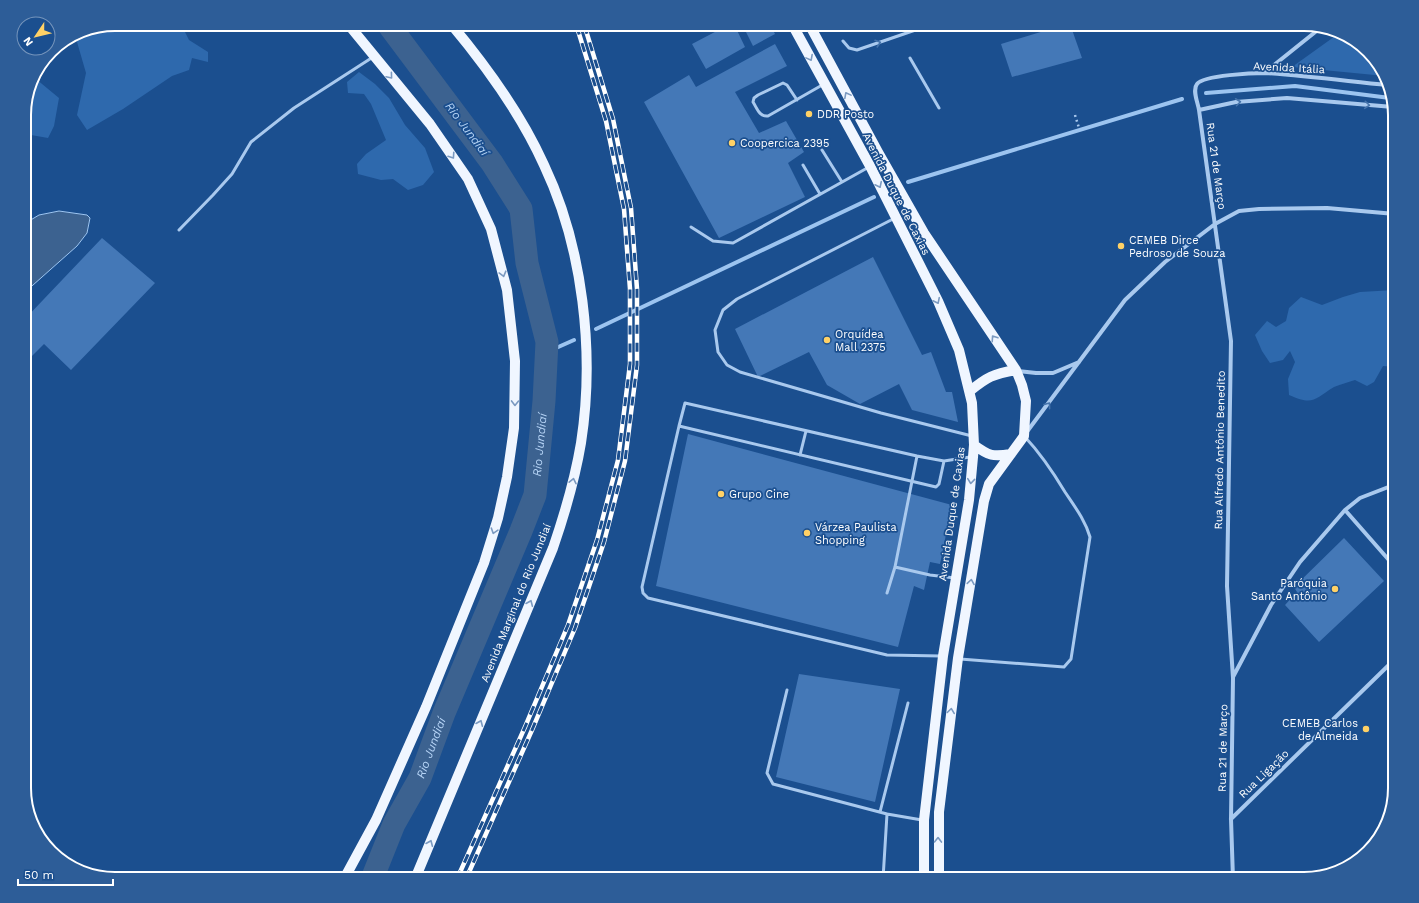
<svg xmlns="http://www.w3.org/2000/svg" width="1419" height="903" font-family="'Work Sans',sans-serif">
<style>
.green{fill:#2e69ad}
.water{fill:#3c6290;stroke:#9cc4f0}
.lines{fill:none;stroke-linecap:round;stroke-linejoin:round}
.stream{stroke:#9cc4f0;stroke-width:4}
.river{stroke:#3c6290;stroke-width:23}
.building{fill:#4478b7}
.path{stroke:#a9c9ee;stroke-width:2.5;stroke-dasharray:2 3;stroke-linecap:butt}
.service{stroke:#a9c9ee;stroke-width:3}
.minor{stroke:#a9c9ee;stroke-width:4}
.primary{stroke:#f0f6ff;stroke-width:10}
.rail-casing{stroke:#fff;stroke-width:4.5}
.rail{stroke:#1b4f8f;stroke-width:3;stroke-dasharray:9;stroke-linecap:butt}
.oneway{stroke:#4674ac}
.oneway2{stroke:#7b9ac1}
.poi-dot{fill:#ffd166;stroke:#1b4f8f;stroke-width:1.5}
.labels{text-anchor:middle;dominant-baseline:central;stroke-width:3.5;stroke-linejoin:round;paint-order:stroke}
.street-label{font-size:11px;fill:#fff;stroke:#1b4f8f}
.poi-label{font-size:11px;fill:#fff;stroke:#1b4f8f;text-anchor:start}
.water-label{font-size:12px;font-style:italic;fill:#b5d3f5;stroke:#1b4f8f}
.rim{fill:none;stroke:#fff;stroke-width:2}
</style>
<rect width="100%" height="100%" fill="#1b4f8f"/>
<!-- green -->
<path class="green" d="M115,24H181L189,40L208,52V62L192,58L189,70L172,76L123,109L87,130L77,115L86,73L75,35L80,31Z
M1338,34L1354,39L1383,70L1385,76L1292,67Z
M359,72L375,84L389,98L405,125L425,148L434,172L423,185L408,190L393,179L381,180L358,174L357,164L366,154L386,140L371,104L364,94L348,93L347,82Z
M32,78L36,79L59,98L54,126L48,138L31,135L24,152V176V109Z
M1395,290V367L1383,366L1374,382L1367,386L1355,380C1349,382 1341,384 1334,387C1314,399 1314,406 1289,395L1288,379L1295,362L1290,351L1283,360L1270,363L1262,351L1255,335L1267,321L1276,327L1286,321L1289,308L1301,297L1322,305L1343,297L1360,292Z"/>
<!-- water -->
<path class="water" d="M59,211L87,215L90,218L87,233L77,246L24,293V224L39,215Z"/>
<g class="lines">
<!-- stream -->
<path class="stream" d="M1206,93L1295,86L1390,98
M908,182L1182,99
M596,329L874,197
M547,352L574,340"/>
<!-- river -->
<path class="river" id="s1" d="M372,879L394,824L420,778L444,713L521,531L535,495L544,401L547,342L527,263L521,209L492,163L388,24"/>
</g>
<!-- building -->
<path class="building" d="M730,24H734L745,47L706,69L692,44Z
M742,24H770L775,34L753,46Z
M1067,24H1070L1082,58L1012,77L1001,44Z
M1200,24H1216L1203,32Z
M775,44L787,66L735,92L759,133L786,121L804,152L788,163L805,197L719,238L644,102L689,75L696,87Z
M102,238L155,283L71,370L44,344L24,364V320Z
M873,257L922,355L931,352L946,392H952L958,422L912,410L899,384L860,404L827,385L809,352L758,377L735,329Z
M688,434L952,505L940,564L930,562L924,590L914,586L898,647L656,586Z
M1344,538L1384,581L1319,642L1285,605L1297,592L1294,587Z
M799,674L900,689L875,802L776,777Z"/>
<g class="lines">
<!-- path -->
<path class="path" d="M1075,115L1079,128"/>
<!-- service -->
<path class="service" d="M689,24H690
M843,41L849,48L857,50L933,24
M910,58L939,108
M797,100L787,85L783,83L758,95L754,98L753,102C757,108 759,117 768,116L824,84
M822,150L842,182
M803,165L820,194
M895,218L737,299L723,310L715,330L718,352L727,365L740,372L881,413L972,436
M691,227L713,241L733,243L869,167
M179,230L213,195L232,174L251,142L294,108L373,57
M679,426L936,487L939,484L944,461L917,456L685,403L679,426L642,587L643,593L648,598L887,655L941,656
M800,455L806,431
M944,461L970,457
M895,567L930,575L955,578
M887,593L895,567L917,456
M960,659L1064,667L1071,659L1090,537C1085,520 1075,507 1065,492C1053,472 1041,454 1025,437
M787,690L767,773L773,784L887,814
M880,812L908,703
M883,879L887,814L922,820"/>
<!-- minor -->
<path class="minor" d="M1264,73L1319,29
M1199,110L1236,102L1287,98L1393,107
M1018,371L1036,373H1053L1079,362
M1026,433L1125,300L1165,262L1215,224L1239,211L1259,209L1327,208L1395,214
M1345,510L1395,567
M1233,677L1271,605L1300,562L1345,510L1360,498L1391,486H1395
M1231,819L1395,659
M1233,879L1231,819L1233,678L1227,586L1231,341L1199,110C1198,103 1192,90 1197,84C1204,75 1254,73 1266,73C1306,76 1347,81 1387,85"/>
<!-- primary -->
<path class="primary" d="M792,24L870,166L938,301L959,350L972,403L974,445L973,457L969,500L943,656L924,820V879
M809,24L878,152L924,233L1016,370L1022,385L1026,401L1024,436L989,484L984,501L958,658L939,812V879
M970,391C987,377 993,374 1016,370
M974,445C989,456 993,457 1011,454
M344,879L376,820L426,707L484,563L498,518L507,477L514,428L515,361L507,290L491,229L468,179L430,124L348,24
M415,879L553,548C565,513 575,479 581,443C595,353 583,247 544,165C521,114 487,67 451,24"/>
<defs>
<path id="rail" d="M457,879L525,727L568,625L597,540L618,460L630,364V289L624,209L606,121L576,24
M466,879L532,730L575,628L604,542L625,461L637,365V289L631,208L613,119L584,24"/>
</defs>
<!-- rail casing -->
<use href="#rail" class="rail-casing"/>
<!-- rail -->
<use href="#rail" class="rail"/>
</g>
<!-- one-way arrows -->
<defs><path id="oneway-chevron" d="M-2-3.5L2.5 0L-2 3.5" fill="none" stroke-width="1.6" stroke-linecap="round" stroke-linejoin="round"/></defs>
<g class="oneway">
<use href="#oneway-chevron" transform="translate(878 43) rotate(-18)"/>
<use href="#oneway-chevron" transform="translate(1238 102) rotate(-7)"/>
<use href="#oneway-chevron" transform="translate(1367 105) rotate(5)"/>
<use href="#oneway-chevron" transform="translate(1048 405) rotate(-53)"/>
</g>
<g class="oneway2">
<use href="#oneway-chevron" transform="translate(810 58) rotate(62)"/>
<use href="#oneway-chevron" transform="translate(390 76) rotate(50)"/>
<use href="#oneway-chevron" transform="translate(847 95) rotate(-118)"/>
<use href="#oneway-chevron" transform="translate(452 156) rotate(56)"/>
<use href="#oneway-chevron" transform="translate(879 185) rotate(64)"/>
<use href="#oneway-chevron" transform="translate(503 274) rotate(75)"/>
<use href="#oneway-chevron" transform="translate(937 301) rotate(64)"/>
<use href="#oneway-chevron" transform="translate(994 338) rotate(-124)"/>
<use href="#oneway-chevron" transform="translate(515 403) rotate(91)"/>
<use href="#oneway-chevron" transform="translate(573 481) rotate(-78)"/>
<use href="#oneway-chevron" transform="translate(971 481) rotate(96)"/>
<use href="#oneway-chevron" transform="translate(494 531) rotate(108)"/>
<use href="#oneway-chevron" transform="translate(971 582) rotate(-81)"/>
<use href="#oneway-chevron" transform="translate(530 603) rotate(-67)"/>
<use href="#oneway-chevron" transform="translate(951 711) rotate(-82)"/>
<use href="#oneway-chevron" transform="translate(480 723) rotate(-67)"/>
<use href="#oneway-chevron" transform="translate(938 840) rotate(-89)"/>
<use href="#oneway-chevron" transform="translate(430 843) rotate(-67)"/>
</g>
<!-- markers -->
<g class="poi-dot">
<circle cx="809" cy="114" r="4"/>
<circle cx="732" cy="143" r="4"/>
<circle cx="1121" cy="246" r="4"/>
<circle cx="827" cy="340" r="4"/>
<circle cx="721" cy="494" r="4"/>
<circle cx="807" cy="533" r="4"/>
<circle cx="1335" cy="589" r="4"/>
<circle cx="1366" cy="729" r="4"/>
</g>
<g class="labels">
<!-- street labels -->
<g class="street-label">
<text transform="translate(1289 68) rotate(3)">Avenida Itália</text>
<text transform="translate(1216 166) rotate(82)">Rua 21 de Março</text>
<text transform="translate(896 194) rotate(63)">Avenida Duque de Caxias</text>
<text transform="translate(1220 450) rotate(-89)">Rua Alfredo Antônio Benedito</text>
<text transform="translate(952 514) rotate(-82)">Avenida Duque de Caxias</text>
<text transform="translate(516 603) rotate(-68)">Avenida Marginal do Rio Jundiaí</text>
<text transform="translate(1223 748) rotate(-89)">Rua 21 de Março</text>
<text transform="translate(1264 774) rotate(-44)">Rua Ligação</text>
</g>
<!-- poi labels -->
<g class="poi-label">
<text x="817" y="114">DDR Posto</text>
<text x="740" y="143">Coopercica 2395</text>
<text x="1129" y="240">CEMEB Dirce<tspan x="1129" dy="13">Pedroso de Souza</tspan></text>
<text x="835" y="334">Orquídea<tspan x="835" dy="13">Mall 2375</tspan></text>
<text x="729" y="494">Grupo Cine</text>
<text x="815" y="527">Várzea Paulista<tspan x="815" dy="13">Shopping</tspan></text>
<text x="1327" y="583" text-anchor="end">Paróquia<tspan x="1327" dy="13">Santo Antônio</tspan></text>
<text x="1358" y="723" text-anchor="end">CEMEB Carlos<tspan x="1358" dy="13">de Almeida</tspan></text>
</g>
<!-- water labels -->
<g class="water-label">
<text transform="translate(467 129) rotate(53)">Rio Jundiaí</text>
<text stroke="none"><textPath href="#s1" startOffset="468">Rio Jundiaí</textPath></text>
<text stroke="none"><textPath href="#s1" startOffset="144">Rio Jundiaí</textPath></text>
</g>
</g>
<!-- crop -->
<path d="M0 0H1419V903H0ZM115 31H1304A84 84 0 0 1 1388 115V788A84 84 0 0 1 1304 872H115A84 84 0 0 1 31 788V115A84 84 0 0 1 115 31Z" fill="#2d5d98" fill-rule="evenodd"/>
<path class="rim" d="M115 31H1304A84 84 0 0 1 1388 115V788A84 84 0 0 1 1304 872H115A84 84 0 0 1 31 788V115A84 84 0 0 1 115 31Z"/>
<!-- north arrow -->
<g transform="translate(36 36) rotate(235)"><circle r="19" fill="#1b4f8f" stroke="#7695bc"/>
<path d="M0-3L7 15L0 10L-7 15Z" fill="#ffd166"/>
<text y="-6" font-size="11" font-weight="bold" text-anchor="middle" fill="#ffffff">N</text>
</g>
<!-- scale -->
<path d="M18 879v6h95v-6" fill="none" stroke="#ffffff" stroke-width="2"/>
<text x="24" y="879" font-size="12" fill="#ffffff" stroke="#1b4f8f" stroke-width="3" paint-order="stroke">50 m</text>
</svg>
